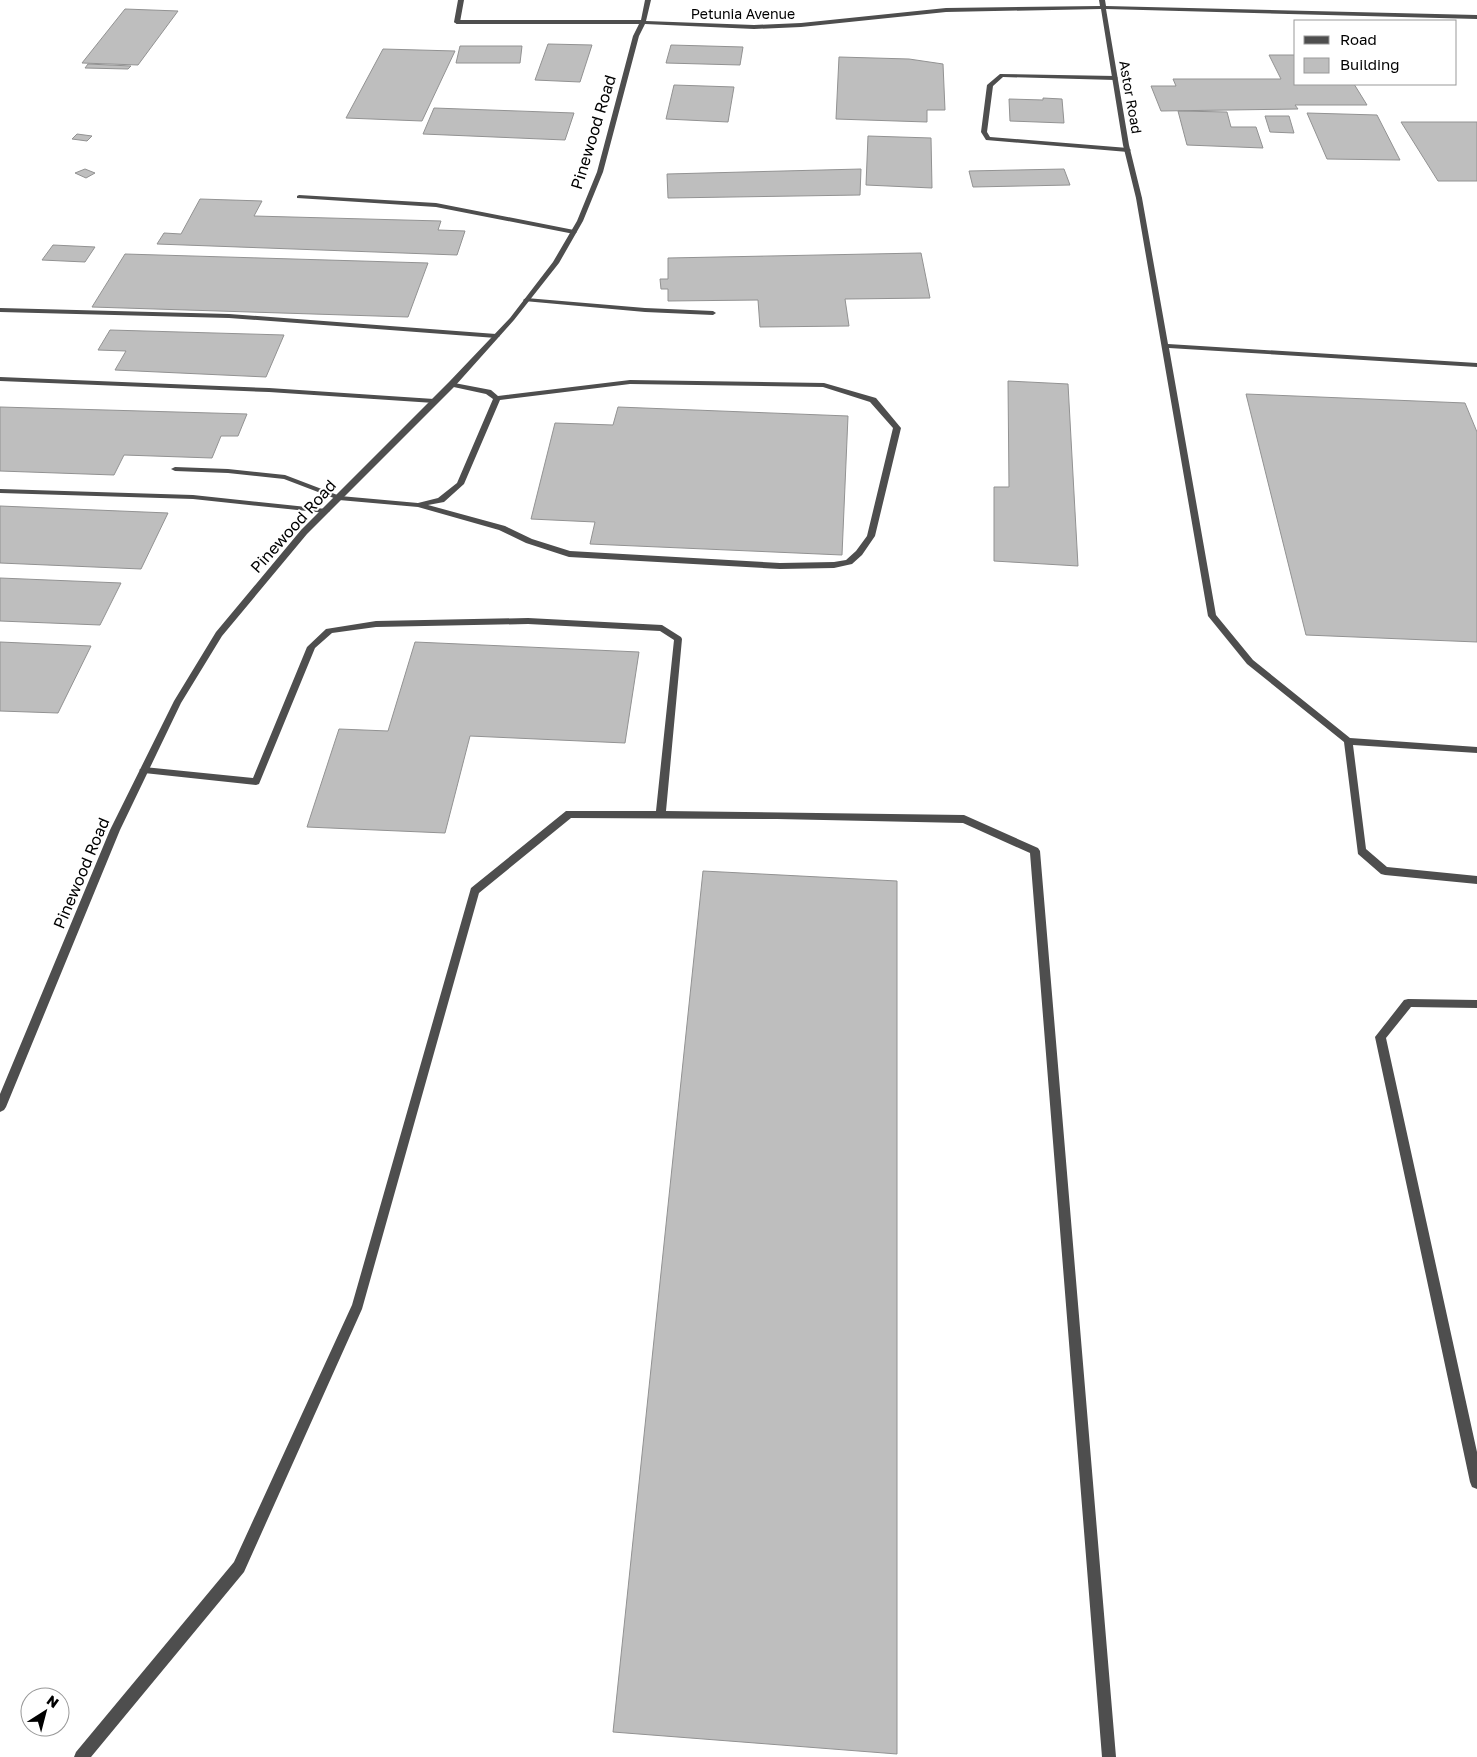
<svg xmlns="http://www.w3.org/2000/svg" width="1477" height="1757" font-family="'Golos Text',sans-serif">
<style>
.building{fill:#bebebe;stroke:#929292}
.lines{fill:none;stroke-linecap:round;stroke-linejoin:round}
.service{fill:#4e4e4e;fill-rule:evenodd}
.minor{fill:#4e4e4e;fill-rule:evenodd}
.labels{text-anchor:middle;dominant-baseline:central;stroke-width:4;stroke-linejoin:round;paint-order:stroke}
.far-street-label{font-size:14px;fill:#000;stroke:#fff}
.street-label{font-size:16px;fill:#000;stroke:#fff}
</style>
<rect width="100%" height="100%" fill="#fff"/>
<!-- building -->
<path class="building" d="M125,9L178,11L138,65L82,63Z
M548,44L592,45L580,82L535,80Z
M671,45L743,47L740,65L666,63Z
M460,46H522L520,63H456Z
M383,49L455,51L422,121L346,118Z
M1269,55H1296V84H1354L1367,105H1295L1298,109L1161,111L1151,86H1176L1173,79H1281Z
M839,57L909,59L943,64L945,110H927V122L836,119Z
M88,64L131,66L128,69L85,68Z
M674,85L734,87L728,122L666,119Z
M1043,98L1062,99L1064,123L1010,121L1009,99L1043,100Z
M434,108L574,113L565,140L423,134Z
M1178,111L1227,112L1231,127H1256L1263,148L1187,145Z
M1307,113L1377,115L1400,160L1327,159Z
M1265,116H1289L1294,133L1270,132Z
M1401,122H1477V181H1438Z
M77,134L92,136L87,141L72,139Z
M868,136L931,138L932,188L866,185Z
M85,169L95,173L86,178L75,173Z
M861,169L860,195L668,198L667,174Z
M1064,169L1070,185L973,187L969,171Z
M200,199L262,201L254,216L441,221L438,230L465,231L457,255L157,244L164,233L181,234Z
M53,245L95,247L85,262L42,260Z
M921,253L930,298L845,299L849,326L760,327L758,300L668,301V289H661L660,279H668V258Z
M125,254L428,263L408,317L92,307Z
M110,330L284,335L266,377L115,370L126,351L98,350Z
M1008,381L1068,384L1078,566L994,561V487H1009Z
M1246,394L1465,403L1477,432V642L1306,635Z
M0,407L247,414L238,436H221L212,458L124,455L114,475L0,471Z
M618,407L848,416L842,555L590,544L595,522L531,519L555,423L613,425Z
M0,506L168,513L141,569L0,563Z
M0,578L121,583L100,625L0,621Z
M0,642L91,646L58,713L0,711Z
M415,642L639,652L625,743L470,736L445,833L307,827L339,729L388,731Z
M703,871L897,881V1754L613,1732Z"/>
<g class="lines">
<!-- service -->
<path class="service" d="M458,0H464L460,22L457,24L454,22Z
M1000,74L1115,76L1118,78L1115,80L1003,77L993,86L987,132L990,137L1128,148L1131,150L1128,152L986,140L981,132L987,85Z
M299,195L436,203L574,230L577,232L574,234L436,207L297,198V196Z
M1139,196L1142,198L1168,344L1477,363V367L1169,348L1216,615L1253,660L1350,738L1477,747V753L1353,745L1366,849L1387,867L1477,876V884L1385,875L1381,874L1358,854L1344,742L1247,664L1208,616L1136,198Z
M526,298L645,308L713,311L716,313L713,315L645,312L524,301L523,300Z
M0,308L229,314L496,334L500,336L496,338L229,318L0,312Z
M0,377L269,388L434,399L438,401L434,403L269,392L0,381Z
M630,380L824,383L876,398L901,428L875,536L862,555L852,564L834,568L780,569L569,557L526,543L499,530L418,507L339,500L284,479L228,473L175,471L171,469L175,467L228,469L285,475L340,496L418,503L438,498L457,483L493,399L486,394L449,386V382L491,390L498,396ZM630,384L823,387L870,402L893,428L867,536L856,551L846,560L834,562L780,563L570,551L532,539L505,526L428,505L444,502L464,484L500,400Z
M0,489L193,495L326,509L330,511L326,513L193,499L0,493Z
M528,618L662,625L681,637L682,639L666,811L964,815L1038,848L1040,851L1116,1757H1102L1030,853L963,823L777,819L571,818L479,893L362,1309L244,1572L91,1757H74L76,1752L234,1562L352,1305L471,888L566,811H656L674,640L660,631L528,624L376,627L332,633L315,648L259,784L256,785L144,773L139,770L144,767L253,778L307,647L326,629L376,621Z
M1408,999L1477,1000V1008L1411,1007L1386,1038L1477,1452V1489L1472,1487L1470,1482L1375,1037L1404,1000Z"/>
<!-- minor -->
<path class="minor" d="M645,0H651L646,21L754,25L801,23L946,8L1100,6L1099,0H1105L1106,6L1477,15V19L1106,9L1129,145L1142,198L1139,200L1136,198L1123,145L1101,9L946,12L801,27L754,29L645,24L639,36L603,172L583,221L559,263L514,320L455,386L307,534L222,636L181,703L120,830L6,1107L4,1110L0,1112V1094L110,830L174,701L216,632L301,530L449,382L510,318L553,262L577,221L597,172L633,36L639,24H457L454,22L457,20H641Z"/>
</g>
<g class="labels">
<!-- far-street labels -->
<g class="far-street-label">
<text x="743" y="13">Petunia Avenue</text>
<text transform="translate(1131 97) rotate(80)">Astor Road</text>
</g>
<!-- street labels -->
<g class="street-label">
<text transform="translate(593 132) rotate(-73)">Pinewood Road</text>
<text transform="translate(293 526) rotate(-48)">Pinewood Road</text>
<text transform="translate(81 873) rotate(-67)">Pinewood Road</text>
</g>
</g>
<!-- legend -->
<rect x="1294" y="20" width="162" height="65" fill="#ffffff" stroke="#999999"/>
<rect x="1304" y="36" width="25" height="8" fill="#4e4e4e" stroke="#999999"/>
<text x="1340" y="45" font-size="15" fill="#000000">Road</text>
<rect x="1304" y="58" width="25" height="15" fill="#bebebe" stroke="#999999"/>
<text x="1340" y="70" font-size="15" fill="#000000">Building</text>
<!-- north arrow -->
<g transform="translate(45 1712) rotate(36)"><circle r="24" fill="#ffffff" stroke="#999999"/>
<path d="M0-4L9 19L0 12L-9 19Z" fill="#000000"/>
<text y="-8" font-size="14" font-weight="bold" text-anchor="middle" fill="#000000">N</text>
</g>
</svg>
